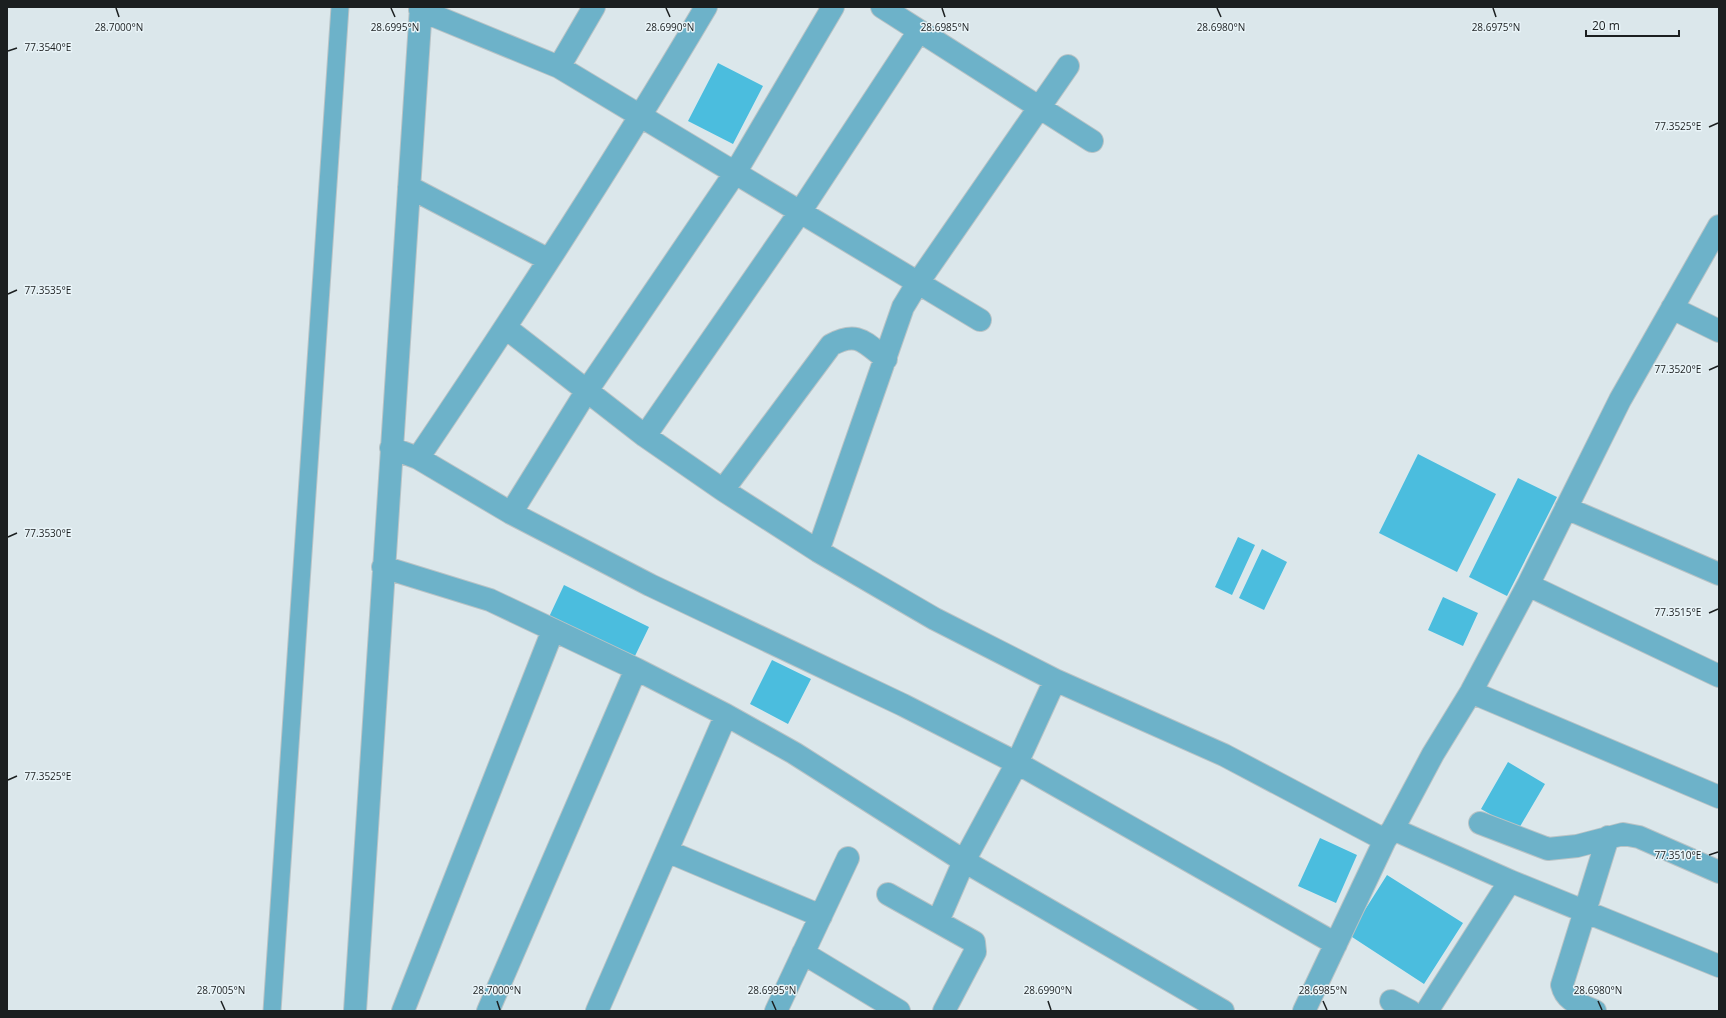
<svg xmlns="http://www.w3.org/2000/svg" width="1726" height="1018" font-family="'Open Sans',sans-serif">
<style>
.building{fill:#4bbdde}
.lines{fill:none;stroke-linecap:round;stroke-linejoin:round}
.lane-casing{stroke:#b8c3c6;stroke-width:19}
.street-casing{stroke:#b8c3c6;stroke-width:24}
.lane{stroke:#6db2c9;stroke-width:17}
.street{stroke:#6db2c9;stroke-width:22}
.ticks{fill:none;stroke:#1b1f20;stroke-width:1.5}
.ticks-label{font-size:10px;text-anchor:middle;fill:#1b1f20;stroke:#e9f4f8;stroke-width:3;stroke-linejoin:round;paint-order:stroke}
</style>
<rect width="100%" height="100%" fill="#dbe7eb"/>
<!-- building -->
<path class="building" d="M718,63L763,86L733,144L688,121Z
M1418,454L1496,494L1457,572L1379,533Z
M1518,478L1557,497L1507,596L1469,577Z
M1238,537L1255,545L1232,595L1215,587Z
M1262,549L1287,562L1264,610L1239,598Z
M564,585L649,627L634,658L549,617Z
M1443,597L1478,613L1463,646L1428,630Z
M772,660L811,679L788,724L750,704Z
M1508,762L1545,784L1518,830L1481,809Z
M1320,838L1357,855L1336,903L1298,886Z
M1387,875L1463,923L1424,984L1349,935Z"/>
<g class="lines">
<defs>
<path id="lane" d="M272,1011L340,7"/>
<path id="street" d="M882,7L1092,141
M420,10L559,67L980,320
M559,67L594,7
M409,187L549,260
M1672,308L1719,331
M506,328L645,436L723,490L818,551L935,619L1055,680L1224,755L1385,840
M645,436L800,212L919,31
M391,448L418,458L511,513L650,585L903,705L1017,763L1336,944
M418,458C518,310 615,161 706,7
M723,490L831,345C858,330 865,343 886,359
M1566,508L1719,574
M511,513L586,392L735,173L833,7
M818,551L903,307L917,284L1068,66
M383,567L490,600L636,669L726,715L794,753L964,861L1223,1011
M1528,585L1719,676
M1471,692L1719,797
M1480,823L1548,849L1577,846L1623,834L1639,837L1719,872
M1393,829L1510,881L1719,966
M667,851L821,916
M888,894L974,942L975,952L944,1011
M938,921L964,861L1017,763L1055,680
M803,953L899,1011
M1391,1001L1410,1011
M355,1011L421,7
M403,1011L553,630
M488,1011L636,669
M597,1011L726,715
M776,1011L848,858
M1304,1011L1385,840L1393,829L1433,754L1471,692L1528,585L1620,400L1719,226
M1427,1011L1510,881
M1595,1011C1580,1004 1566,1002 1562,985L1608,837"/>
</defs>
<!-- lane casing -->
<use href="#lane" class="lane-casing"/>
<!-- street casing -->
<use href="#street" class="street-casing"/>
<!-- lane -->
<use href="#lane" class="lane"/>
<!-- street -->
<use href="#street" class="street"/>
</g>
<!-- ticks -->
<path class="ticks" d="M116,8L119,17M391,8L395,17M666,8L670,17M942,8L945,17M1217,8L1221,17M1493,8L1496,17M8,51L17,48M1709,127L1718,123M8,294L17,290M1709,370L1718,366M8,537L17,533M1709,613L1718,609M8,780L17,776M1709,855L1718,852M221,1001L225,1010M497,1001L500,1010M772,1001L776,1010M1048,1001L1051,1010M1323,1001L1327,1010M1598,1001L1602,1010"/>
<g class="ticks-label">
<text x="945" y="31">28.6985°N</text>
<text x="119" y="31">28.7000°N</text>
<text x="395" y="31">28.6995°N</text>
<text x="670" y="31">28.6990°N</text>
<text x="1221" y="31">28.6980°N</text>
<text x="1496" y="31">28.6975°N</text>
<text x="48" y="51">77.3540°E</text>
<text x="1678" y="130">77.3525°E</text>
<text x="48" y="294">77.3535°E</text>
<text x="1678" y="373">77.3520°E</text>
<text x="48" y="537">77.3530°E</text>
<text x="1678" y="616">77.3515°E</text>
<text x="48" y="780">77.3525°E</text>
<text x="1678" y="859">77.3510°E</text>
<text x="221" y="994">28.7005°N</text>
<text x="497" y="994">28.7000°N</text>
<text x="772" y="994">28.6995°N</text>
<text x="1048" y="994">28.6990°N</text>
<text x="1323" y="994">28.6985°N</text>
<text x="1598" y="994">28.6980°N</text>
</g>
<!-- border -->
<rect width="1726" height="1018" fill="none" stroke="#1b1f20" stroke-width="16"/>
<!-- scale -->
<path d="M1586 30v6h93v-6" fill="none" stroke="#1b1f20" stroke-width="2"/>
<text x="1592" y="30" font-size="12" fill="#1b1f20" stroke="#e9f4f8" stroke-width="3" paint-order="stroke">20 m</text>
</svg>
